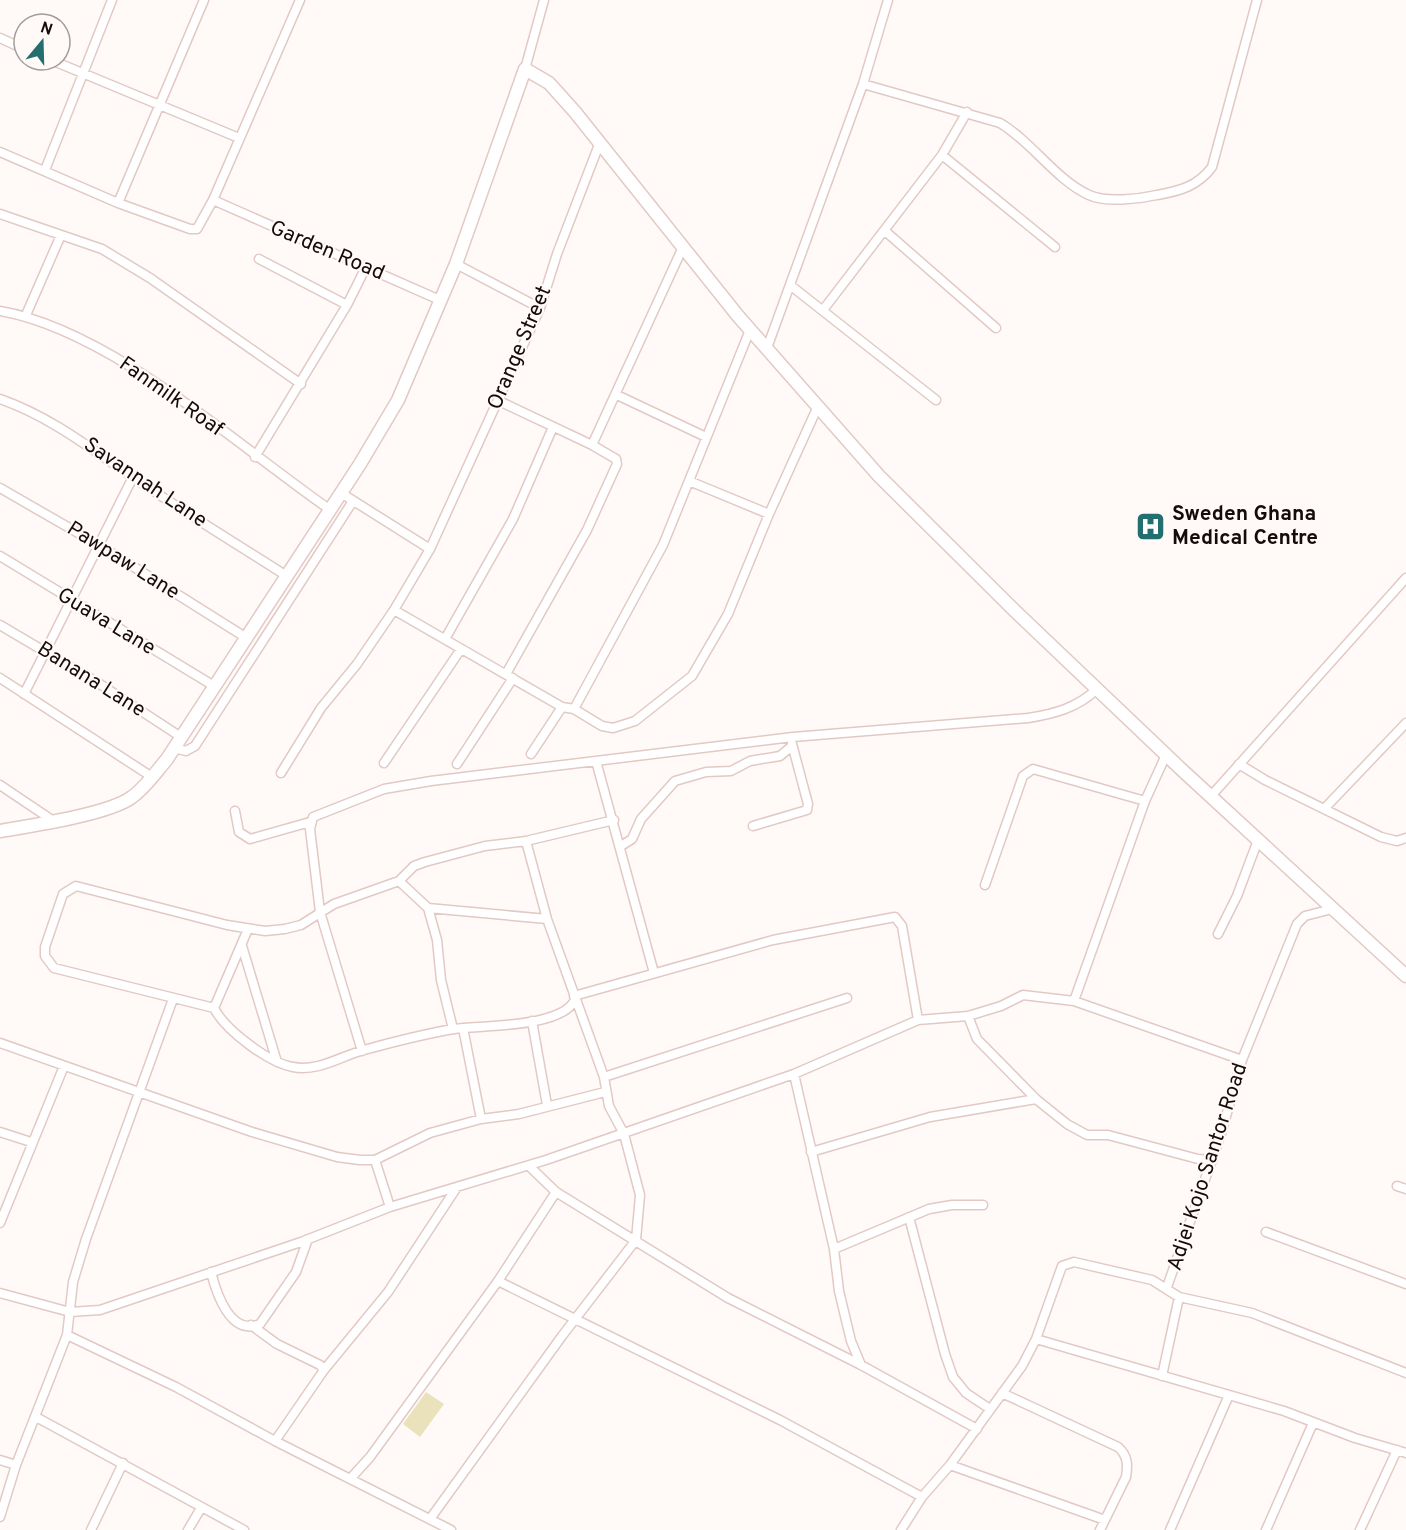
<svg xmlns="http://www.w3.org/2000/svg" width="1406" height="1530" font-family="Overpass,sans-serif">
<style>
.green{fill:#eae2ba}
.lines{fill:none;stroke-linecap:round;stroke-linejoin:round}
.street-casing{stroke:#e2c9c4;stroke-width:11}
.secondary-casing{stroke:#e2c9c4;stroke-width:15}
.street{stroke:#fff;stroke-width:8}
.secondary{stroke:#fff;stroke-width:12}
.labels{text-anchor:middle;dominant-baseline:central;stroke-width:4.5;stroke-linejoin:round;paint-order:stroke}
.street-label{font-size:21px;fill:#140c0a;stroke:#fffaf8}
.poi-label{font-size:21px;font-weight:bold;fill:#140c0a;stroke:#fffaf8;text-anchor:start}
</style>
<rect width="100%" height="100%" fill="#fffaf8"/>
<!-- green -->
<path class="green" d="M426,1392L444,1404L420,1437L403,1424Z"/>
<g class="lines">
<defs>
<path id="street" d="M0,38L24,49
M51,60L239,138
M525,69L544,0
M863,84L1000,123C1032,142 1056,180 1089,195C1106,203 1139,199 1157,195C1180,191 1198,186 1212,167L1257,0
M0,152L118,203L190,229H197L213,200L300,0
M942,155L1055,247
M45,170L112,0
M213,200L442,301
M118,203L204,0
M0,214L102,249L150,278L301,384
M885,231L996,328
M259,259L347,305
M456,264L540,308
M790,285L936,400
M823,310L942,155L967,112
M0,311C110,330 237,445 329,509
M26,315L61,235
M767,348L863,84L888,0
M617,395L706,437
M0,399C51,417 90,448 134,478C184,512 235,543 285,575
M499,401L592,445
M255,457L347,305L365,269
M689,481L769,514
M0,488L99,545L245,637
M341,493L430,549
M0,556L214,686
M394,610L562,707L574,709L663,545L750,330
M0,625L103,686L181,737
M445,639L513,519L553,427
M506,674L587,530L617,464L616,459L592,445L683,247
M0,678L152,777
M24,694L133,477
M574,709L602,726L613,728L635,721L692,676L728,614L769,514L818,406
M174,748L186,751L195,746L353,501
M531,754L562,707
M596,761L654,973
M384,763L461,649
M457,764L513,678
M1239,764L1265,780L1381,837L1397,841L1406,838
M281,773L321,708L357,664L394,610L430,549L540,308L557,254L600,142
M0,785L52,820
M1211,796L1406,578
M1324,809L1406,723
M235,811L239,832L250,839L310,822
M753,826L807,810L808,804L792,744
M621,846L632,839L641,819L675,781L706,772L731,771L750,761L780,756L792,746
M399,881L428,908L437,940L441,980L453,1029
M985,885L1023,776L1033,769L1145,801
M428,908L547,919
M248,929L214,1008C225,1030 269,1063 293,1067C318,1072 341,1056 364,1050C393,1042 424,1034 454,1029C482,1025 561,1028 575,1000
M1218,934L1237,896L1258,840
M242,946L277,1062
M574,996L773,940L895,917L902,926L918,1020
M1074,1001L1145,801L1166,755
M214,1008L54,968L45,956V947L63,894L76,886L227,925L265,931L285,929L301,925L334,904L399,881L414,866L425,862L485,846L526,841L614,820
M968,1016L977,1039L1036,1099L1067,1124L1087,1135H1108L1198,1159L1213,1160
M532,1021L547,1105
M463,1028L481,1119
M0,1043L252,1132L337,1157L360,1160H375L430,1133L481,1119L519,1114L605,1092
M362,1051L320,912L310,829L313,817L384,789L431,781L793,737L1028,718C1054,714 1077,708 1097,689
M794,1074L834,1249L839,1291L851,1341L861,1365
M604,1077L847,998
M0,1132L31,1142
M811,1152L930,1117L1036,1099
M375,1160L390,1207
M529,1166L556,1192L728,1298L861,1365L977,1429
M1397,1186L1406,1189
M909,1217L945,1354L953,1377L966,1393L990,1409
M0,1223L64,1066
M1266,1232L1406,1284
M834,1249L929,1209L952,1205H983
M211,1272C216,1292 230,1337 260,1324L296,1272L308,1239
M498,1281L780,1420L922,1497
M1167,1287L1221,1134L1242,1060L1297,924L1305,916L1332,909
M0,1293L70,1312L100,1310L301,1242L390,1207L546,1160L794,1074L918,1020L968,1016L1001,1006L1023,995L1074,1001L1242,1060
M251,1325L277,1344L320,1365L324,1370
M67,1335L176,1387L275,1441L451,1530
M1036,1339L1284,1411L1355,1438L1406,1453
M1162,1376L1179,1297
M1002,1393L1118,1447C1128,1456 1128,1465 1126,1477L1100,1530
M36,1417L244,1530
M275,1441L324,1370L388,1292L457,1187
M0,1460L16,1465
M950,1465L1105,1520
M351,1478L370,1457L498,1281L556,1192
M0,1517L16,1465L67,1335L73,1282L86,1239L173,999
M430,1519L562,1336L636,1240L640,1195L624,1134L609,1106L604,1077L547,919L526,841
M91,1530L123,1463
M188,1530L201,1508
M901,1530L922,1497L950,1465L1022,1366L1036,1339L1062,1266L1074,1262L1152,1280L1179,1297L1252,1313L1406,1373
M1170,1530L1229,1395
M1266,1530L1313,1423
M1360,1530L1397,1450"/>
<path id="secondary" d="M0,831C30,826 110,814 132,797C146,787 156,772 167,759L360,464L398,400L456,264L525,69L549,83L575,112L738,316L879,476L1015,611L1182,770L1406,976"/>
</defs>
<!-- street casing -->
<use href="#street" class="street-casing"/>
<!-- secondary casing -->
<use href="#secondary" class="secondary-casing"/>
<!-- street -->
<use href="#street" class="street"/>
<!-- secondary -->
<use href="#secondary" class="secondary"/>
</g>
<!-- icons -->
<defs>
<symbol id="hospital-square" viewBox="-11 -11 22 22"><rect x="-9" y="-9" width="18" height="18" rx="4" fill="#236f6f" stroke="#fffaf8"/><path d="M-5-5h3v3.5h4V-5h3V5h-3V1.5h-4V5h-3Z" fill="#fff"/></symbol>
</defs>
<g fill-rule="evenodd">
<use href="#hospital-square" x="1134" y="510" width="33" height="33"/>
</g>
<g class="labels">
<!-- street labels -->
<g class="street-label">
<text transform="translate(327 251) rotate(23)">Garden Road</text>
<text transform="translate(520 348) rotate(-67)">Orange Street</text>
<text transform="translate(171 397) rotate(35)">Fanmilk Roaf</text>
<text transform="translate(145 483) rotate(34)">Savannah Lane</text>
<text transform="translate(123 561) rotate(32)">Pawpaw Lane</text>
<text transform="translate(106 622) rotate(31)">Guava Lane</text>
<text transform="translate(91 680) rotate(32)">Banana Lane</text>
<text transform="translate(1208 1167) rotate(-72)">Adjei Kojo Santor Road</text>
</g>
<!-- poi labels -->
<g class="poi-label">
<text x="1172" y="514">Sweden Ghana<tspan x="1172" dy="24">Medical Centre</tspan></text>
</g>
</g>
<!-- north arrow -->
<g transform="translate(42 42) rotate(19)"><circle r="28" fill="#fffaf8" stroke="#a19b99" stroke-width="1.5"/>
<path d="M0-4.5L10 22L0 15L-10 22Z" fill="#236f6f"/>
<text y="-9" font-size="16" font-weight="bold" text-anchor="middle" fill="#140c0a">N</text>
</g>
</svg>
